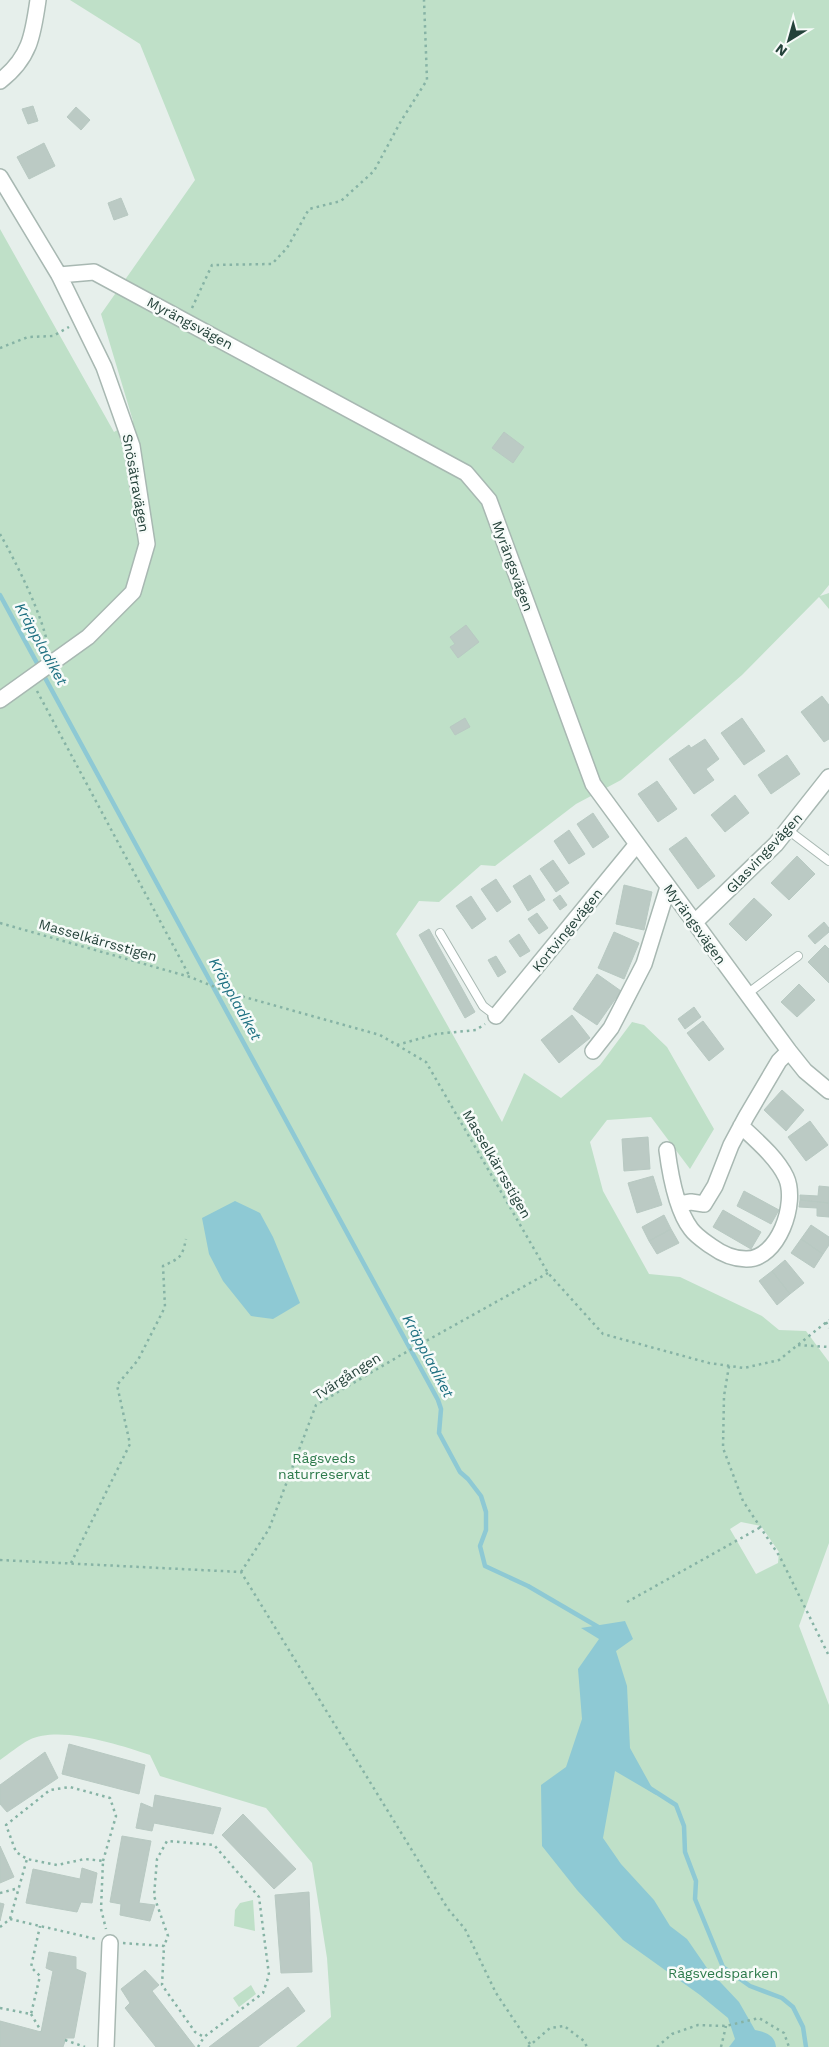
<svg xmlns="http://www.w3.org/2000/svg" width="829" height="2047" font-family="'Work Sans',sans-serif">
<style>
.green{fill:#bfe0c8;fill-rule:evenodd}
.water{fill:#8ec9d4}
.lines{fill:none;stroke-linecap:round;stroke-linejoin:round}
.stream{stroke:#8ec9d4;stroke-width:4.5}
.building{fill:#bbcac4;stroke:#b8c9c2}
.service-casing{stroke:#a8b8b2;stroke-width:10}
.minor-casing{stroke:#a8b8b2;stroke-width:18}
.path{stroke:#86b3a5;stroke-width:2.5;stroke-dasharray:2.5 4;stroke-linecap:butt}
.service{stroke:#fff;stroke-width:8}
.minor{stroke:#fff;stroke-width:15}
.labels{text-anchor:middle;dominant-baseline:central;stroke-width:5;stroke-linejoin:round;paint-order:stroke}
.street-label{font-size:14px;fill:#24423a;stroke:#f7fbf9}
.park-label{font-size:14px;fill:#2d7a4b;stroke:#f7fbf9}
.water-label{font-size:15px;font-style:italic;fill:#1c6f80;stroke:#f7fbf9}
</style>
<rect width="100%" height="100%" fill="#e6efeb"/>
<!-- green -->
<path class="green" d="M70,0H829V585L820,596L829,593V609L819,597L742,675L621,780L576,804L495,866L481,865L439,902L419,901L396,934L502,1122L524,1073L561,1098L600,1065L632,1022L644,1025L667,1047L714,1129L690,1169L651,1117L607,1120L590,1142L603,1191L649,1274L680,1277L762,1316L779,1330L806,1331L829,1362V1543L799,1626L829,1705V2047H296L331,2017L327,1958L312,1863L266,1808L160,1776L150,1755C119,1745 60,1725 29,1740C19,1745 9,1754 0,1760V229L114,432L133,421L101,314L195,180L140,44ZM741,1522L761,1526L779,1552L778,1563L756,1574L730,1529Z
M253,1900L255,1931L234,1926L235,1910L240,1903Z
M251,1985L256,1994L239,2007L233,1998Z"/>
<!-- water -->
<path class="water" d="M235,1201L260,1213L273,1237L300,1303L273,1319L251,1316L223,1281L209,1254L202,1218Z
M625,1621L633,1639L616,1651L627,1686L630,1748L656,1795L615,1771L603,1838L621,1864L654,1900L670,1926L687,1939L707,1968L739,2002L755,2030C765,2032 775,2035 776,2047H729L735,2039L728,2018L700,1995L623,1940L577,1890L542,1846L541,1785L566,1767L582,1719L578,1669L599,1639L581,1628Z"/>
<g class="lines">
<!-- stream -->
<path class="stream" d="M0,595L438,1400L441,1409L439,1433L460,1472L468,1479L481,1496L486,1512V1530L480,1546L485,1566L528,1586L600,1628
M648,1787L676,1805L684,1826L685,1852L696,1881L695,1899L723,1967L750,1986L782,1998L793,2007L803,2027L806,2047"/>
</g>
<!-- building -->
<path class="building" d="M33,106L38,121L28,124L22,109Z
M76,107L90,120L81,130L67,117Z
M44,143L55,166L29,179L17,157Z
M121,198L128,215L114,220L108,203Z
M504,432L524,447L513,463L492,448Z
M466,625L479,642L458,658L450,647L455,644L450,637Z
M822,696L829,705V739L824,742L801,712Z
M465,718L470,727L455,735L450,727Z
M742,718L765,751L744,765L721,733Z
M705,739L719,759L706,769L714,780L694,794L669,759L689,745L691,748Z
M787,755L800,774L771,794L758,775Z
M657,781L677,809L658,822L638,794Z
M735,795L749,813L725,832L711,815Z
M593,813L609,837L593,848L577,824Z
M569,830L585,854L569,864L554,841Z
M686,837L715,876L698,889L669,849Z
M797,856L815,874L789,900L771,883Z
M553,860L569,883L556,892L540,869Z
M530,875L545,900L528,911L513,886Z
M496,879L511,902L497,912L481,889Z
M624,885L652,892L644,930L616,924Z
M560,895L567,905L560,910L553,900Z
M471,896L486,919L472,929L456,906Z
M754,898L772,915L746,941L729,924Z
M537,913L548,928L539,934L528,919Z
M824,922L829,928V932L815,944L808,936Z
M429,929L475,1012L465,1018L419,935Z
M614,932L639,943L624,979L598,968Z
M519,934L530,951L520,957L509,941Z
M825,945L829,949V983L808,962Z
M496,956L506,972L498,977L488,960Z
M597,974L621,991L597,1025L573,1009Z
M799,984L815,1000L797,1017L781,1002Z
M694,1007L701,1017L685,1029L678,1019Z
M572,1015L590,1038L559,1063L541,1040Z
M703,1021L724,1049L709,1061L687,1033Z
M782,1090L804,1110L786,1131L764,1110Z
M810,1121L828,1145L806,1161L788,1137Z
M648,1137L650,1169L624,1171L622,1139Z
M653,1176L662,1205L637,1213L628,1183Z
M819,1186L829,1187V1203L800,1200V1195L818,1196Z
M744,1191L779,1210L771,1224L737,1206Z
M800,1200L829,1203V1217L817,1216V1208L799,1207Z
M723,1210L761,1232L751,1249L713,1227Z
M664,1215L671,1229L649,1241L642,1227Z
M811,1225L829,1237V1245L823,1254L801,1239Z
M671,1229L679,1243L657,1254L649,1241Z
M801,1239L823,1254L814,1268L791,1253Z
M785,1260L804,1283L790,1294L772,1271Z
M772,1271L790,1294L777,1305L759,1281Z
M69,1744L145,1765L139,1794L62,1774Z
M45,1752L58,1778L7,1812L0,1804V1785Z
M155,1795L221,1808L213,1834L154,1823L152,1831L136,1828L141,1803L153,1808Z
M243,1814L296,1869L274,1889L222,1835Z
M122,1836L151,1841L139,1903L155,1905L150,1921L120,1915L121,1904L110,1902Z
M0,1846L14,1877L0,1883Z
M82,1868L97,1873L92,1903L81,1902L77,1912L26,1903L33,1869L80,1879Z
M309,1892L312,1972L281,1973L275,1895Z
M0,1903L4,1904L0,1921Z
M49,1952L76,1957V1969L86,1973L74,2038H66L63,2047H0V2021L41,2032L53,1971L46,1968Z
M145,1970L159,1985L152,1991L195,2047H156L125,2008L130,2003L121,1989Z
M288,1987L305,2011L258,2047H209Z"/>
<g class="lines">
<defs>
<path id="service" d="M788,830L829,861
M440,933L483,1006L496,1016
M747,994L798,956"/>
<path id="minor" d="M0,81C30,58 33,35 38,0
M0,177L59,275L104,367L132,446L147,544L133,592L88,637L0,700
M59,275L94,272L466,473L489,500L593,784L789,1051L805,1071L829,1091
M694,923L776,844L829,777
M496,1016L637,844
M593,1051L611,1028L644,964L668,887
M667,1150C670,1173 677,1211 691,1229C696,1236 704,1241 711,1246C722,1254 733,1259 746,1259C778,1260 798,1203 786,1177C777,1158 757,1141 741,1126
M679,1204L691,1202L704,1204L715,1186L731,1145L746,1117L779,1061L789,1051
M106,2047L110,1943"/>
</defs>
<!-- service casing -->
<use href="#service" class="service-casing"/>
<!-- minor casing -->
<use href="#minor" class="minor-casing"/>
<!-- path -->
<path class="path" d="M192,308L212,265L272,264L287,248L309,209L341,201L374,171L401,121L427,80L424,0
M0,348L28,337L53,336L69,327
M0,534C16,562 43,616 48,647
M37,691L190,977
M0,923L190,977L230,993L380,1035L426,1062L548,1273L603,1334L709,1363L744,1368L779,1360L829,1320
M397,1045L436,1034L476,1030L485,1024
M826,1322L829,1328
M798,1345L829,1347
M729,1366L724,1396L723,1448L743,1501L780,1557L829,1656
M0,1560L241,1572L448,1909L465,1929L496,1993L532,2047
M71,1563L130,1444L117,1385L138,1360L165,1307L163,1266C180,1258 182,1258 186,1239
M241,1572L269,1529L316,1405L401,1355L548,1273
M627,1602L761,1527
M103,1861L116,1816L110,1798L70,1787L50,1790L6,1825L16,1852L27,1859L57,1865L85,1859L103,1861L101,1909L106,1929
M0,1893L19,1888
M10,1919L96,1939
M0,1927L10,1919L27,1859
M123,1943L164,1946L162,1985L195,2032L204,2037L263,1993L269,1975L259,1897L214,1845L167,1841L157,1859L154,1896L168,1936L164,1946
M0,2008L31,2014L40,1976L31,1967L40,1926
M31,2014L41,2031
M65,2040L85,2047
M198,2047L204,2037
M528,2047L550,2028L564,2026L584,2041L587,2047
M657,2047L672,2034L698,2025L726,2026L759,2018L784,2033L789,2047
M721,2047L726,2026"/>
<!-- service -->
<use href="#service" class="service"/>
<!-- minor -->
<use href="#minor" class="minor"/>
</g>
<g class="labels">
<!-- street labels -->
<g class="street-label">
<text transform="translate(190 323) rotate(28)">Myrängsvägen</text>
<text transform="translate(136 483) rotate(80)">Snösätravägen</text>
<text transform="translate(513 566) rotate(70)">Myrängsvägen</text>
<text transform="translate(764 853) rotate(-47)">Glasvingevägen</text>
<text transform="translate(695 924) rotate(54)">Myrängsvägen</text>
<text transform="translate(567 930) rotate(-51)">Kortvingevägen</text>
<text transform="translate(98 940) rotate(16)">Masselkärrsstigen</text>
<text transform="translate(497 1164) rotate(60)">Masselkärrsstigen</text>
<text transform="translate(347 1376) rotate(-32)">Tvärgången</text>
</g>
<!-- park labels -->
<g class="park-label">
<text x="324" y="1458">Rågsveds<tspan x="324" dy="16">naturreservat</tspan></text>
<text x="723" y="1973">Rågsvedsparken</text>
</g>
<!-- water labels -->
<g class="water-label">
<text transform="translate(41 644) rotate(61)">Kräppladiket</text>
<text transform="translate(235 999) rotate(61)">Kräppladiket</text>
<text transform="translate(428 1356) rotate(62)">Kräppladiket</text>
</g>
</g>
<!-- north arrow -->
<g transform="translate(789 40) rotate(217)" stroke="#f7fbf9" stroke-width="4" paint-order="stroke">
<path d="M0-4L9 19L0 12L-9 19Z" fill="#24423a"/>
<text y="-8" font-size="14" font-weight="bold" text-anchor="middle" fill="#24423a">N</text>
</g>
</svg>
